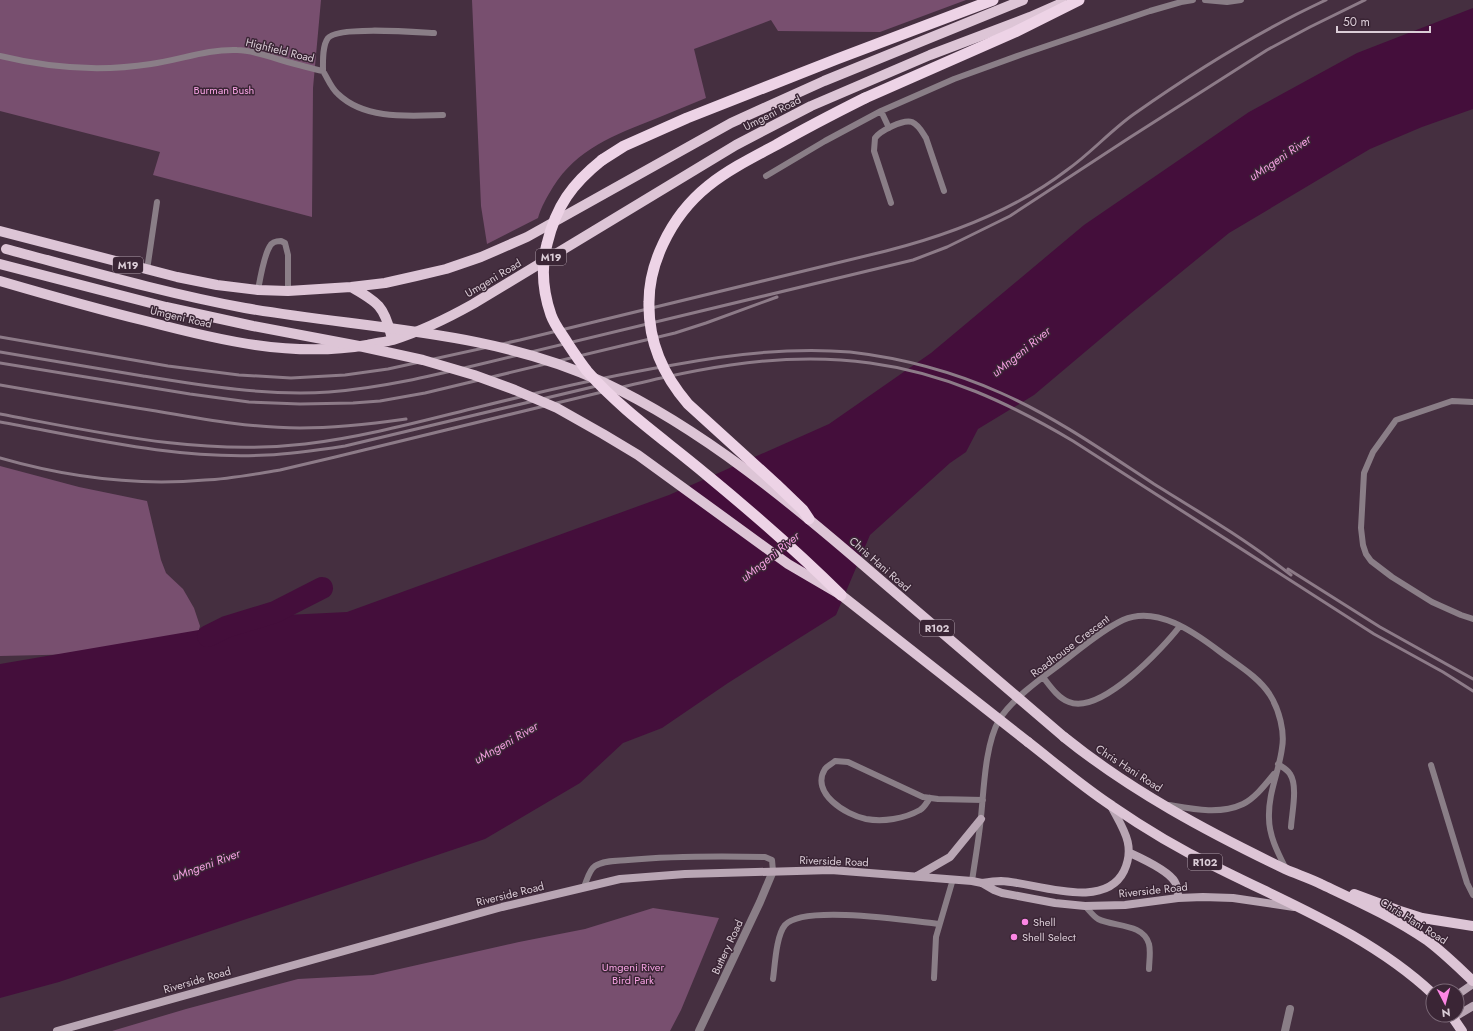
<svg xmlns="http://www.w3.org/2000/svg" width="1473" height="1031" font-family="Jost,sans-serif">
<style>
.green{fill:#784f6f}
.water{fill:#440e3b}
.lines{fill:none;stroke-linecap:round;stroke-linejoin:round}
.river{stroke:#440e3b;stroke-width:22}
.service{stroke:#8a7e87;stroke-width:6}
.minor{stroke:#8a7e87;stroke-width:8}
.secondary{stroke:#b9a6b4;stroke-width:8}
.primary{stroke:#ddc5d6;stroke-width:10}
.trunk{stroke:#edd3e6;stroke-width:11}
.rail{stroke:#8d7b88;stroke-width:3}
.primary-bridge{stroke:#ddc5d6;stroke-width:10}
.trunk-bridge{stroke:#edd3e6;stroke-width:11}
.poi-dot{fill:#fc86e4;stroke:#3a2535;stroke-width:1.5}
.labels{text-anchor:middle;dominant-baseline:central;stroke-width:3;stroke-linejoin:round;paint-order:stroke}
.shield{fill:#3a2535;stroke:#ab9ba6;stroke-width:1}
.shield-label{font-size:10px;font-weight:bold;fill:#dbcdd7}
.street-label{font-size:11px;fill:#dbcdd7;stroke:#3a2535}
.park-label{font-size:11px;fill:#f8a3e4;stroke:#3a2535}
.poi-label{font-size:11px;fill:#dbcdd7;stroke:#3a2535;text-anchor:start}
.water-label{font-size:12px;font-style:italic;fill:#f39fe0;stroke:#3a2535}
</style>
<rect width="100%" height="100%" fill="#452f40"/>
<!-- green -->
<path class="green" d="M0,0H321L313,88L312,217L153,175L160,152L0,111Z
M472,0H966L880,32L778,31L771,20L694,49L706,98C689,105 672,112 655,119C614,135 577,149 553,187C547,197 541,207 538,218L487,244L481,206Z
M0,466L79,487L147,501L161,560L166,573L183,589L194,608L200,626L198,634L129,653L0,656Z
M653,908L719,918L681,1010L670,1031H112L186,1009L298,979L373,975L519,942L585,929Z"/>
<!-- water -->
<path class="water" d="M1473,8V109L1422,127L1370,149L1229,233L1130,314L1034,395L978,429L966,452L950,463L870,535L836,615L728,683L662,728L623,743L580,783L485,839L59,982L0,998V664L286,615L347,612L669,495L829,424L931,353L1084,225L1249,112L1357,53Z"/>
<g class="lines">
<!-- river -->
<path class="river" d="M208,636L226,627L275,612L322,588"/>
<!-- service -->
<path class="service" d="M1205,0L1227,2L1241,0
M0,56C49,68 100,72 151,64C180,60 207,49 237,50C252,50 267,56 281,60C295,64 309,68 323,71C328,79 331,88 338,94C365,120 409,116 443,115
M323,71C323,62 322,46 328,38C337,26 416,32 434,33
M881,111L889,128
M766,176L825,141L881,111L954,79L1023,54L1150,11L1181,2L1193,0
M891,203L874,151L875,138C880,131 903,119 912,122C919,125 922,132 926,138L944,191
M147,270L157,202
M258,290C260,279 264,255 270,246C272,242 277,241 281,241L285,243L288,255V291
M1473,402L1452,401L1396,420L1373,452L1364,473L1361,528L1363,545L1366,554L1371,561L1392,577L1432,602L1461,615L1473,619
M1043,677C1050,686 1058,698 1069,702C1101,715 1163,648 1180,626
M1278,764C1282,767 1287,769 1290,774C1298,786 1292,812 1291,827
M1431,765L1467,883L1473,895
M930,798C927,802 924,808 920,810C904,819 883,822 866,819C846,815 810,793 825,769C827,766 832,764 835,761L848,762L923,797L938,799L983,800
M1169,805C1192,809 1220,815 1243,804C1255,798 1265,785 1274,774
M972,881C975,860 979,838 981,817C984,788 985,745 999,720C1011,700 1040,679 1059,665C1079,650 1100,631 1123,620C1156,605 1194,632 1219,651C1236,664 1259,677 1270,695C1279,709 1285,732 1282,748C1279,772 1268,793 1269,818C1269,836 1278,853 1286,869
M584,887C587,880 589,870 595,866C604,860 618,861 628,860C673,856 719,856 765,857L772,860L773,871
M1085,906C1089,910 1093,916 1098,919C1114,927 1143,923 1149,944C1151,952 1149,962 1149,969
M934,978L936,937L953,879
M773,979C775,965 776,936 785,925C803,904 911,921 939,924"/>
<!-- minor -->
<path class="minor" d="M699,1031L760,902L773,871
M1285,1031L1290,1009"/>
<!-- secondary -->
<path class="secondary" d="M1130,853C1141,858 1169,871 1175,882C1178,887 1178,892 1178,898
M917,876L950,857L981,819
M982,883C988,882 995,881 1001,881C1034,882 1104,912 1124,871C1136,845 1123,829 1111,806
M1457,995L1473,984
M1453,1018L1473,1006
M57,1031L502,907L620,879L685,874L831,870L972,881L982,883L994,890L1002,893L1055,903L1085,906L1125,905L1178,898L1203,897L1233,898L1294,907"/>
<!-- primary -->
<path class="primary" d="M0,231L177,277L217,285L258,290L288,291L351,287L385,283L416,276L446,269L481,257L527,237L731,123L824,81L1023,0
M0,281C48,295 97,309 146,321C218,340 292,358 367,345C375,343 385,342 393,340C422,331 448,318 473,304L736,145L811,106L930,55L1030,17L1062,3
M351,287C377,302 384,305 391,335
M1064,737C1131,791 1208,832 1285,869C1296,874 1309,878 1321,884C1357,901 1395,918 1428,941C1444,953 1458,967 1473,981
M1028,742C1055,763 1083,787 1112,806C1144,828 1179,849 1214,866C1289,904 1370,935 1433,994
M1354,894L1397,910L1422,918L1473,926
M1451,1015L1462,1031"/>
<!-- trunk -->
<path class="trunk" d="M865,98L1015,32L1079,0
M602,160L624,146L687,118L837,59L993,0"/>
<!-- rail -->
<path class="rail" d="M0,337L168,366L239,375L291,378L345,375L388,369L520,340L886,251C949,235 1015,210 1067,170C1091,153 1110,131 1134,114C1195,71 1259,31 1326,0
M0,352C48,360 95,368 143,376C205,386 266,396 329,392C381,388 431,376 481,364L913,260L947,247L1010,216L1129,138L1267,50L1310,27L1365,0
M0,363L190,394L249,402L300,404L353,403L380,401L425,393L675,333L706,323L777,297
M0,385C52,394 104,403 156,411C203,419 252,428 300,428C336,428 371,424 406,419
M0,414C101,433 202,456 305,444C364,437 422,421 479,407C543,391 608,376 673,365C731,354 791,347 850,352C902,358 954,372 1001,393C1055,417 1105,452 1154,484C1201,513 1248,541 1291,575
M0,422C88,438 177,460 267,455C293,454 319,450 345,446L605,384
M0,458C66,477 136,486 205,480C230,479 255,474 280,470C374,448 468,425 561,402C665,377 763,348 870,363C945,373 1009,403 1073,441L1374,634L1443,672L1473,691
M1288,569L1380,627L1473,679"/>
<!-- primary-bridge -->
<path class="primary-bridge" d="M6,249C85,270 164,293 245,308C366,329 491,330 603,382C703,429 794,505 877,577C939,630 1002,684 1064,737
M0,264L166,307L253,326L359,346L423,360L474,375L515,390L557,408L603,434L638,455L788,564L841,595L1028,742"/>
<!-- trunk-bridge -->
<path class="trunk-bridge" d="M602,160C572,184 556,206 547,244C541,267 543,292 551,315C555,326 562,334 568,344C574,353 580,362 587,371C622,411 668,442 708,476C754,514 799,553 841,595
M809,519L803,510L776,484L688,404C663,375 648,340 649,302C649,280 654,263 663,244C688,190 727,171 776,145C806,128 835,113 865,98"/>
</g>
<!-- markers -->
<g class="poi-dot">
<circle cx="1025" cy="922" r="4"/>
<circle cx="1014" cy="937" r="4"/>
</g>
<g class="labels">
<!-- shield labels -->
<g class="shield">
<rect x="536" y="249" width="30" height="16" rx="3"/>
<rect x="113" y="257" width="30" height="16" rx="3"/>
<rect x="920" y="620" width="34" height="16" rx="3"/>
<rect x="1188" y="854" width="34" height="16" rx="3"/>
</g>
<g class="shield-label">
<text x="551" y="257">M19</text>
<text x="128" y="265">M19</text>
<text x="937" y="628">R102</text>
<text x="1205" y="862">R102</text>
</g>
<!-- street labels -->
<g class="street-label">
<text transform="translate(280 50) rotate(14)">Highfield Road</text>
<text transform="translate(772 113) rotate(-27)">Umgeni Road</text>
<text transform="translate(493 278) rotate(-31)">Umgeni Road</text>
<text transform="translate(181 317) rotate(13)">Umgeni Road</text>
<text transform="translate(880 564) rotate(41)">Chris Hani Road</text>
<text transform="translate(1070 646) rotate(-37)">Roadhouse Crescent</text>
<text transform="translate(1129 768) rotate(33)">Chris Hani Road</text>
<text transform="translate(834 861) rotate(2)">Riverside Road</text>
<text transform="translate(1153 890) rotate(-6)">Riverside Road</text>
<text transform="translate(510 894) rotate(-14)">Riverside Road</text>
<text transform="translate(1414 921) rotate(32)">Chris Hani Road</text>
<text transform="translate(727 947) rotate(-65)">Buttery Road</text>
<text transform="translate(197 980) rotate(-16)">Riverside Road</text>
</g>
<!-- park labels -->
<g class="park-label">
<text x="224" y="90">Burman Bush</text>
<text x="633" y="967">Umgeni River<tspan x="633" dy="13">Bird Park</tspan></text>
</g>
<!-- poi labels -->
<g class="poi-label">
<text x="1033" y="922">Shell</text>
<text x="1022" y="937">Shell Select</text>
</g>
<!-- water labels -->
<g class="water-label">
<text transform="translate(1280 158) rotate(-34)">uMngeni River</text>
<text transform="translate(1021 352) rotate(-39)">uMngeni River</text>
<text transform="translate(770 557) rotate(-39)">uMngeni River</text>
<text transform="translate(506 743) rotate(-30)">uMngeni River</text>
<text transform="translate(206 865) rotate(-20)">uMngeni River</text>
</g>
</g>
<!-- north arrow -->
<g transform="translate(1445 1003) rotate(174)"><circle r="19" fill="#3a2535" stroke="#7a6876"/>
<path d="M0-3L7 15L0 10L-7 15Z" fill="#fc86e4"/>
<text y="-6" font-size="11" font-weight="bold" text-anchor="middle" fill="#dbcdd7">N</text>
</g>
<!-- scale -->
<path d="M1337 26v6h93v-6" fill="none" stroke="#dbcdd7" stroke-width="2"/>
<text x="1343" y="26" font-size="12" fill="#dbcdd7" stroke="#3a2535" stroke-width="3" paint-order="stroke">50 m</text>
</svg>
